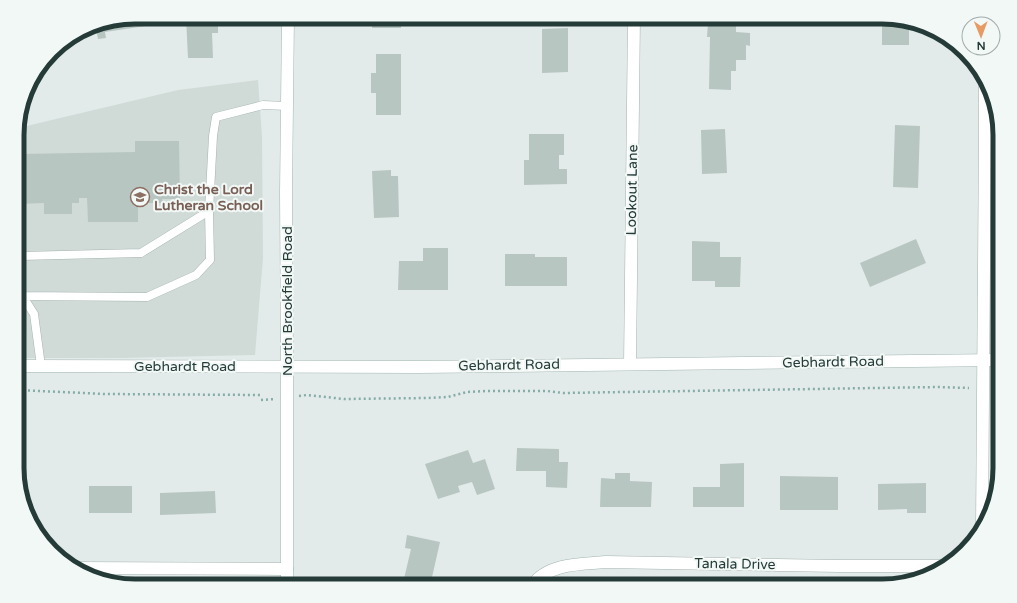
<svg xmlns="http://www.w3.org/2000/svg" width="1017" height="603" font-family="'Varela Round',sans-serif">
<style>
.built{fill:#d0dbd8}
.building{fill:#b8c6c2}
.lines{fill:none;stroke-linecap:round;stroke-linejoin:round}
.lane-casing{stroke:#a5b3b0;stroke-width:9}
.street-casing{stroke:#a5b3b0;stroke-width:13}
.secondary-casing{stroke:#a2b6b2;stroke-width:13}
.path{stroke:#85aca7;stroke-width:2.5;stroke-dasharray:2 3;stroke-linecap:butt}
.lane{stroke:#fff;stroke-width:8}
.street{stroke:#fff;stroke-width:12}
.secondary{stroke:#fff;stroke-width:12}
.labels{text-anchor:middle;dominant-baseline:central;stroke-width:4;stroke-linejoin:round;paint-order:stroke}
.education-label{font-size:14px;font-weight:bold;fill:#785e54;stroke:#f2f8f6;text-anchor:start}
.street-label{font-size:14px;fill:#243b38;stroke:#f2f8f6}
.rim{fill:none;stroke:#243b38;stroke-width:5}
</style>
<rect width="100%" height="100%" fill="#e2ebe9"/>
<!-- built -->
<path class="built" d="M258,80L262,136L263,258L255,355L121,358H18V128L178,90Z"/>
<!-- building -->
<path class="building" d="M135,17H145L146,26L105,32L106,38L98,39L96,28L83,30L90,26Z
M186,17H218V33H212L213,58H188Z
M373,17H401V28H372Z
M882,17L909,24V45H882Z
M708,23L736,24V32L750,33V46L746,45V60H736V71H731V90L709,89L710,37H707Z
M568,28V72L542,73V29Z
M376,54H401V115H376V93H371V73H376Z
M895,125L920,126L918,188L893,187Z
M725,129L727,173L702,174L701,130Z
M529,134H564V155H559V169H567V184L524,185V160H529Z
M135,141H179L180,199H162L163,203H138V222H88L87,198H79V203H72V214H44V203L20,204V213H18V154L135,152Z
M391,170V176H398L399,217L374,218L372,171Z
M916,239L926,263L870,287L860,263Z
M692,241L720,242V257H741L740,287H715V281H692Z
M423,248H448V290H398L399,261H423Z
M505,254H535V257H567V286H505Z
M517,448L559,449V462H568L567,488L546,487V471H516Z
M468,450L473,463L485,459L495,489L477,495L472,482L458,486L460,492L438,499L425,464Z
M744,463V507H693V487H720V464Z
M615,473H630V481L652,482L651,507H600L601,478L615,479Z
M780,476L838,477V510H780Z
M18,483H27V507Z
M926,483V513H907V509L878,510V484Z
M89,486H132V513H89Z
M215,491L216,513L160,515V493Z
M407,535L440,542L430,586H417L403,583L411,549L405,548Z"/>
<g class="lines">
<defs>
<path id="lane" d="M18,273L21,256L141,253L209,211L213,136L216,117L263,105L287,106
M18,289L34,314L41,366
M18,296L147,297L196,275L210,260L209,211"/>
<path id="street" d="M630,364L634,17
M982,529L985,133V78
M74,568L287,569
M532,586C547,563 582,564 606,562L839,566H945"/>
<path id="secondary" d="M18,366L419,367L1000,360
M287,586V367L286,192L288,17"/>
</defs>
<!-- lane casing -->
<use href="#lane" class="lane-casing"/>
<!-- street casing -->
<use href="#street" class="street-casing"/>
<!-- secondary casing -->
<use href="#secondary" class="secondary-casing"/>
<!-- path -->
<path class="path" d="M18,390L105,394L260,395
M299,396L307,395L344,399L428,398L448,397L467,392L486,391H547L563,393L938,387L969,388
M261,400L275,399"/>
<!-- lane -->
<use href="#lane" class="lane"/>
<!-- street -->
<use href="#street" class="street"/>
<!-- secondary -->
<use href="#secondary" class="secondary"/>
</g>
<!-- icons -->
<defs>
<symbol id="school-ring" viewBox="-11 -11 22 22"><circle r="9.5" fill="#f2f8f6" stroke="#8d6e63" stroke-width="1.5"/><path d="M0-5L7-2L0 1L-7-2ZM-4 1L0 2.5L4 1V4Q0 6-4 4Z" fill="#8d6e63"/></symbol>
</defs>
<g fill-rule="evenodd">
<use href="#school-ring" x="129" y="186" width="22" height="22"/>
</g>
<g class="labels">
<!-- education labels -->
<g class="education-label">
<text x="154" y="189">Christ the Lord<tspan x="154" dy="16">Lutheran School</tspan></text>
</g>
<!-- street labels -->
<g class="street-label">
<text transform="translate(632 190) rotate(-89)">Lookout Lane</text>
<text transform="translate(287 301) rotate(-90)">North Brookfield Road</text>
<text transform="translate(833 362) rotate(-1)">Gebhardt Road</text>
<text transform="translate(509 365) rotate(-1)">Gebhardt Road</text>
<text x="185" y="366">Gebhardt Road</text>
<text transform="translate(735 564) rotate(1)">Tanala Drive</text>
</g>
</g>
<!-- crop -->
<path d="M0 0H1017V603H0ZM135 24H882A111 111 0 0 1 993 135V468A111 111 0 0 1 882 579H135A111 111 0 0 1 24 468V135A111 111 0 0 1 135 24Z" fill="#f2f8f6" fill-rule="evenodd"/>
<path class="rim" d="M135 24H882A111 111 0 0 1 993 135V468A111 111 0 0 1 882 579H135A111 111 0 0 1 24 468V135A111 111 0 0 1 135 24Z"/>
<!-- north arrow -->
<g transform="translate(981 36) rotate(179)"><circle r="19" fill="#f2f8f6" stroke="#a0acaa"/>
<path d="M0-3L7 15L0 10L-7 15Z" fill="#e69b65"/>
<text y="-6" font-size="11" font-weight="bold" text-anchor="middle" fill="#243b38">N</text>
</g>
</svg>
